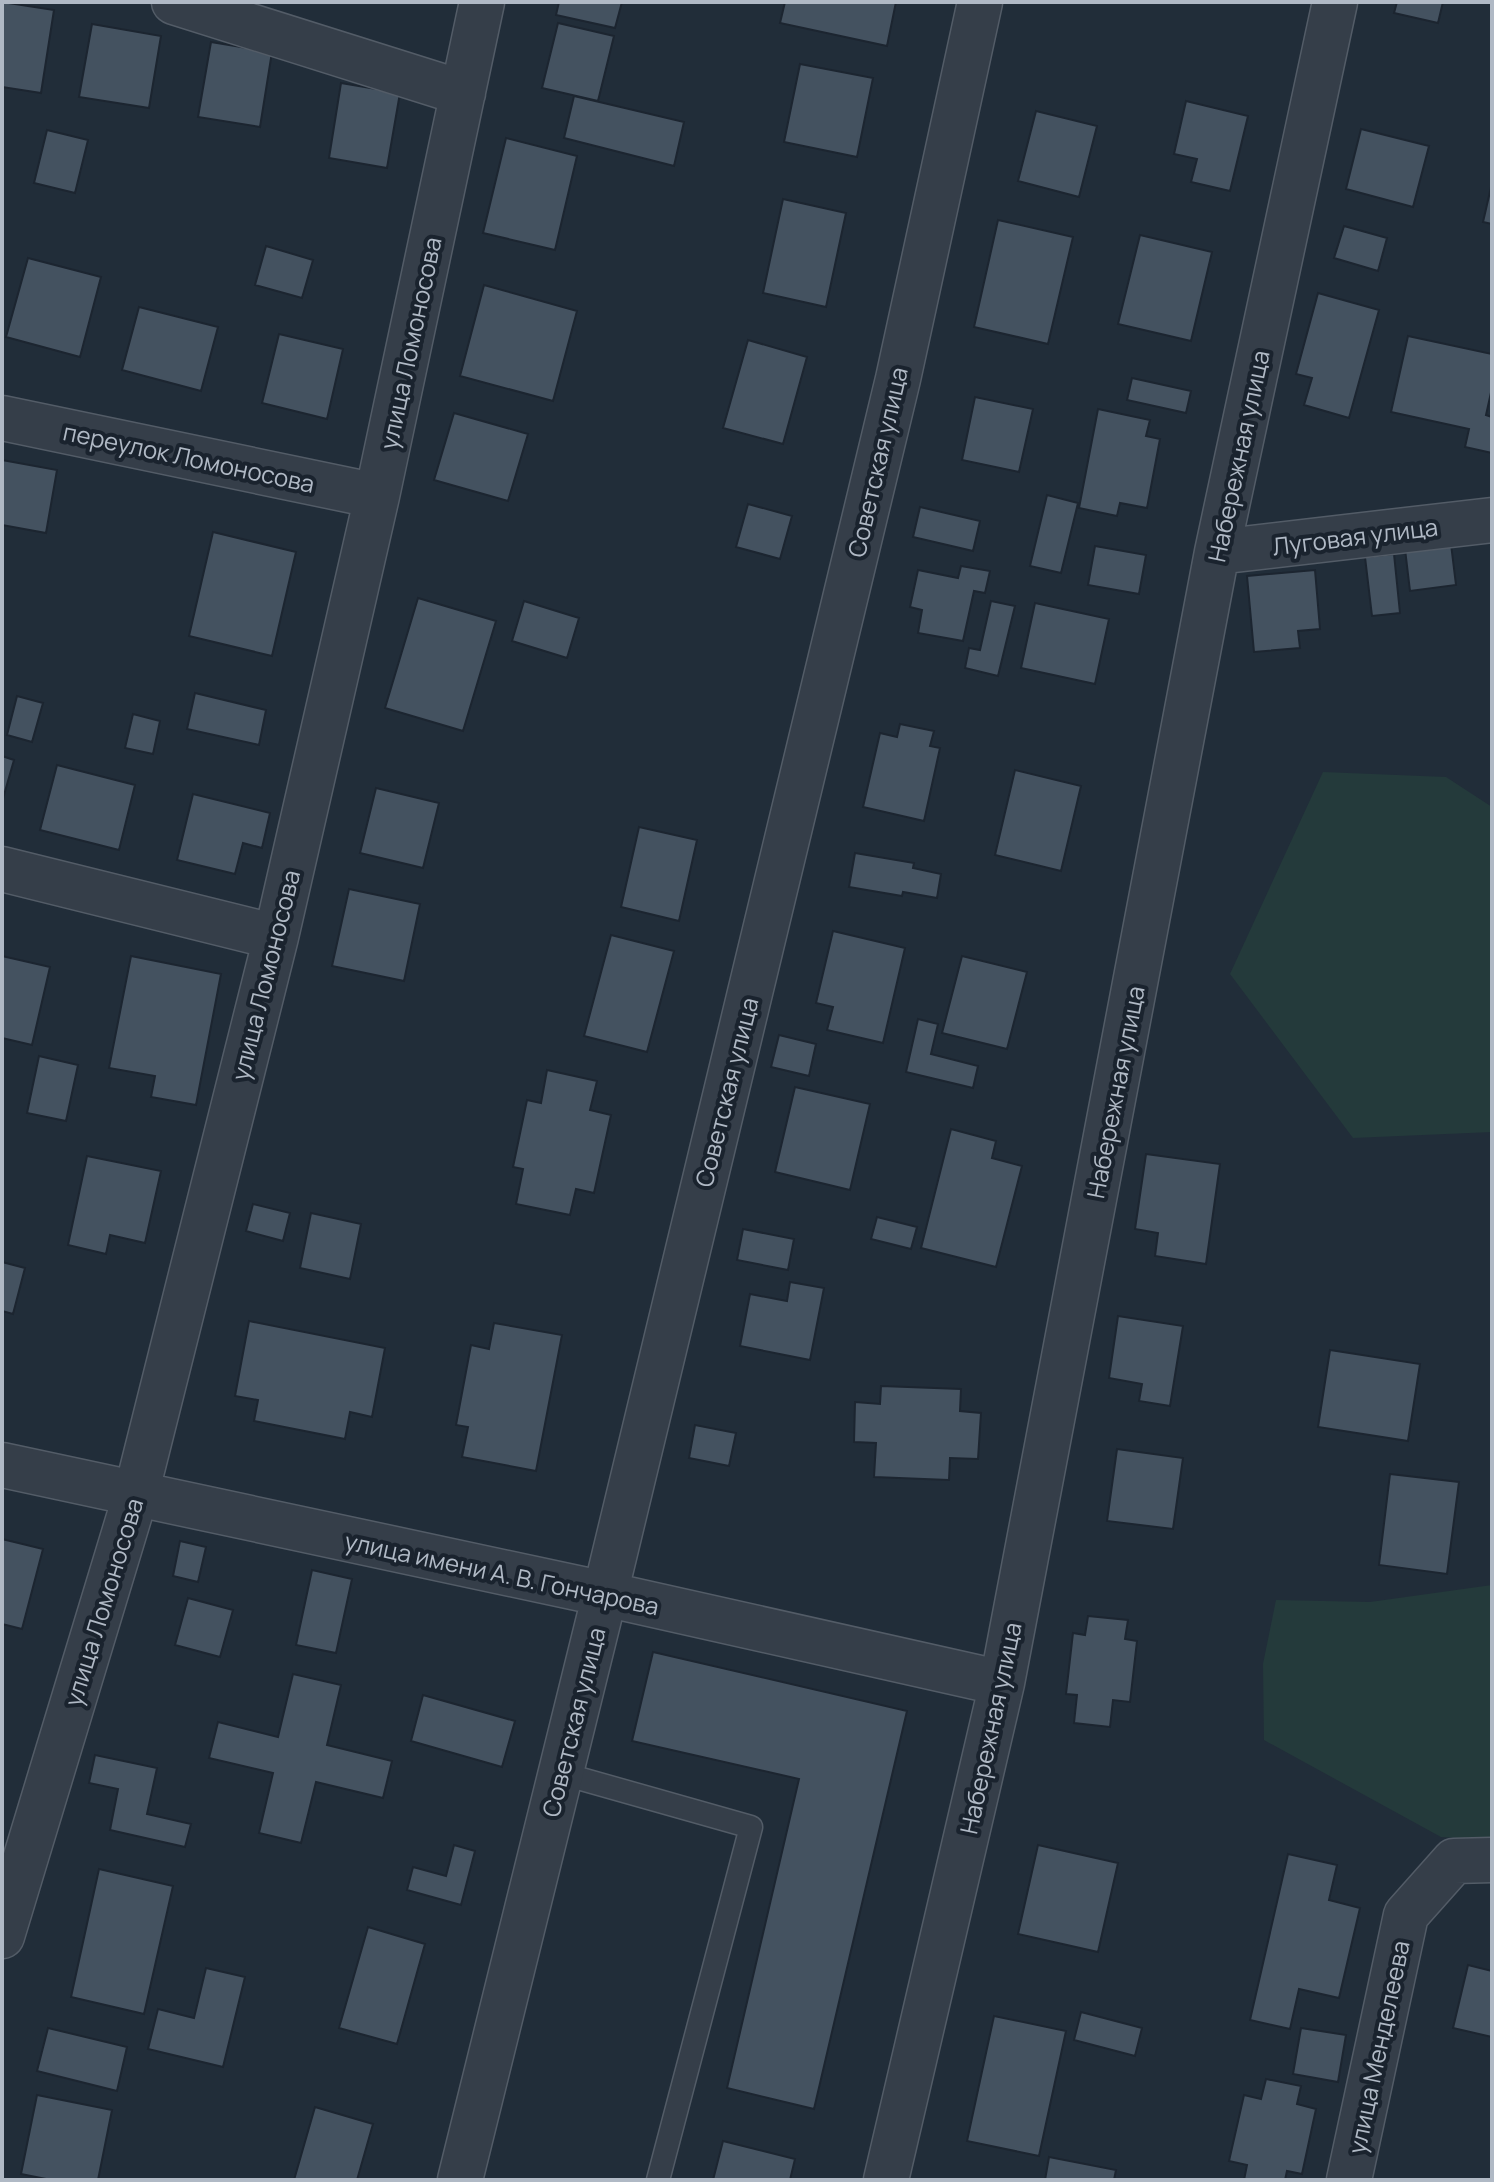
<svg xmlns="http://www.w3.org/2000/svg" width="1494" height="2182" font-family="Manrope,sans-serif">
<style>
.green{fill:#243a3b}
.building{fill:#445260;stroke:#1c2530;stroke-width:2}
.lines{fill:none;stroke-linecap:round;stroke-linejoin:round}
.service-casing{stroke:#535c67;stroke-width:25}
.minor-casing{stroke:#535c67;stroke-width:47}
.service{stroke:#353e49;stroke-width:22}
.minor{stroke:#353e49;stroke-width:44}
.labels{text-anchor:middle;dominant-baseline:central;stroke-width:8;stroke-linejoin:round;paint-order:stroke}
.street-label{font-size:24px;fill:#b0b9c5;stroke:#1a232e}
</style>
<rect width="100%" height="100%" fill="#212d39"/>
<!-- green -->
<path class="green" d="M1323,772L1446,777L1492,807V1132L1353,1138L1230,974Z
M1492,1585V1840L1441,1837L1264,1740L1263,1664L1276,1600L1370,1602Z"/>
<!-- building -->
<path class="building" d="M2,2L54,10L41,93L2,87Z
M559,2H622L615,28L556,15Z
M785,2H896L887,46L780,23Z
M1397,2H1443L1438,23L1394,13Z
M558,23L614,36L598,101L542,88Z
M92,24L161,36L149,108L79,97Z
M211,42L272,52L260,127L198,117Z
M800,64L873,78L857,157L784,142Z
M341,83L400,93L387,168L329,158Z
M574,96L684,122L674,166L564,138Z
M1186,101L1248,116L1230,191L1191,182L1197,159L1174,154Z
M1036,111L1097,126L1079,197L1018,181Z
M1361,129L1429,146L1413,207L1346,189Z
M47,130L88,140L75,193L34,183Z
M506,138L577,156L555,250L483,233Z
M1492,183V224L1483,222Z
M783,199L846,213L826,307L763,293Z
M998,220L1073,237L1048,344L974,327Z
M1344,226L1387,238L1378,271L1334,258Z
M1140,235L1212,252L1191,341L1118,324Z
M266,246L313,260L302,298L255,285Z
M28,258L101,277L80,357L6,337Z
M484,285L577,311L553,401L460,376Z
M1318,293L1379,310L1349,418L1304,405L1312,378L1296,374Z
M139,307L218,327L201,391L122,370Z
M279,334L343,349L327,419L262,403Z
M1408,336L1492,354V388L1486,415L1492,417V453L1465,447L1469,429L1391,412Z
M748,340L807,357L783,444L723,428Z
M1132,378L1191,391L1186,413L1127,400Z
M975,397L1033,409L1019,472L962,460Z
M1098,409L1150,420L1146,436L1160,439L1147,508L1120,503L1117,516L1079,508Z
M454,413L528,434L508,501L434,480Z
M2,460L57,470L46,533L2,525Z
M1047,495L1078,503L1061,573L1030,566Z
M748,504L792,516L780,559L736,547Z
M920,507L980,521L973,551L913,537Z
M213,532L296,552L272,656L189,636Z
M1451,544L1456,585L1410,591L1405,549Z
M1095,546L1146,555L1139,594L1088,585Z
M1394,554L1400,613L1372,616L1365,557Z
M961,566L990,571L985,593L974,591L963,641L918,633L922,610L910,607L918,570L958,578Z
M1315,570L1320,629L1298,631L1300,648L1254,652L1247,576Z
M418,598L496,621L463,731L385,708Z
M524,601L579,618L567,658L512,641Z
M991,601L1015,606L998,676L965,668L969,648L980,650Z
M1035,603L1109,619L1095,684L1021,668Z
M195,693L266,710L259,745L187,729Z
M17,696L43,703L32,742L7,735Z
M133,714L160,721L153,754L125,748Z
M900,724L934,731L930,746L940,748L924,821L863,807L880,733L897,737Z
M2,756L14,760L2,802Z
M57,765L135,785L119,850L40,830Z
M1015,770L1081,786L1061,871L995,855Z
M376,788L439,803L423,868L360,853Z
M193,794L270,813L262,848L243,843L235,874L177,860Z
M639,827L697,840L679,921L621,907Z
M855,853L914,863L913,868L941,874L937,898L903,892L902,896L849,887Z
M349,889L420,904L404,981L332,966Z
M833,931L905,948L883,1043L827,1030L833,1007L816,1003Z
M611,935L674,951L647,1052L584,1036Z
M2,956L50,967L32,1045L2,1038Z
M131,956L221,974L196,1105L151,1097L155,1076L109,1068Z
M962,956L1027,972L1007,1049L942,1033Z
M918,1019L938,1024L931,1054L978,1066L973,1088L906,1072Z
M779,1035L816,1044L809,1076L771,1067Z
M39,1056L78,1065L66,1121L27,1113Z
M547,1070L597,1081L590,1110L611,1115L594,1193L576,1189L570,1215L516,1204L523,1169L513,1167L527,1100L541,1103Z
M795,1087L870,1104L850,1190L775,1172Z
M951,1129L996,1141L992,1158L1022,1166L996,1267L921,1248Z
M1146,1154L1220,1164L1206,1264L1155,1256L1158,1233L1135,1229Z
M87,1156L161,1171L145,1243L110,1235L106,1254L68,1245Z
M253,1204L290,1213L283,1241L246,1231Z
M311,1213L361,1224L350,1279L300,1268Z
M877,1217L917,1227L911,1249L871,1239Z
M743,1229L794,1239L788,1270L737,1260Z
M2,1262L25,1268L13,1314L2,1311Z
M790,1282L824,1288L810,1360L740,1346L750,1294L787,1301Z
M1118,1316L1183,1326L1170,1406L1139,1401L1142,1384L1109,1378Z
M249,1321L385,1348L372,1417L350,1412L345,1439L254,1421L258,1400L235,1396Z
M494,1323L562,1335L536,1471L462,1457L468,1427L456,1425L471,1345L489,1349Z
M1330,1350L1420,1364L1408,1441L1318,1427Z
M881,1386L961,1389L960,1411L981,1413L978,1459L950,1458L949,1480L874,1477L876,1443L854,1442L855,1402L880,1404Z
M695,1425L736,1433L729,1466L689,1458Z
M1117,1449L1183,1458L1173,1529L1107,1521Z
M1390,1474L1459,1482L1447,1574L1379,1565Z
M2,1539L43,1549L22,1629L2,1624Z
M180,1541L206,1547L198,1582L173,1576Z
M312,1570L352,1579L336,1653L296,1645Z
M188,1598L233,1610L220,1657L175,1645Z
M1088,1616L1128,1620L1125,1639L1137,1641L1130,1702L1113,1700L1110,1727L1074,1723L1077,1695L1066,1694L1073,1633L1085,1635Z
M653,1652L907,1711L814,2109L727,2088L799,1779L632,1741Z
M293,1674L341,1685L327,1745L392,1761L383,1798L316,1782L301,1843L259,1833L273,1773L209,1758L218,1722L278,1737Z
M423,1695L515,1721L502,1767L411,1741Z
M95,1755L157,1768L147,1814L191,1824L185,1847L110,1830L118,1789L89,1783Z
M454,1845L475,1851L461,1905L407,1890L413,1867L446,1876Z
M1038,1845L1118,1863L1098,1952L1018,1934Z
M1288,1854L1337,1865L1329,1900L1360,1908L1339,1998L1299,1989L1290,2029L1250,2020Z
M99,1869L173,1886L144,2014L71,1997Z
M368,1927L425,1944L397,2044L339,2028Z
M1468,1965L1492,1971V2037L1453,2028Z
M206,1968L245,1977L223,2067L148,2049L158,2009L194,2018Z
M1081,2012L1142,2028L1135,2056L1074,2040Z
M994,2016L1066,2031L1039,2156L967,2141Z
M48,2028L127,2047L117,2091L37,2071Z
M1301,2028L1346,2035L1338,2082L1293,2074Z
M1266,2079L1301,2086L1297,2104L1316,2109L1302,2174L1287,2171L1285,2180H1244L1247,2165L1229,2161L1244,2095L1261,2099Z
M37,2095L112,2110L98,2180H51L21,2174Z
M315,2107L373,2124L357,2180H294Z
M723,2141L795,2159L790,2180H713Z
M1049,2157L1116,2170L1114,2180H1045Z"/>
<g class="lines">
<defs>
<path id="service" d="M560,1773L751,1827L658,2180"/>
<path id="minor" d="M174,2L463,93
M2,418L377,496
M1217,552L1492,520
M2,869L276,937
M2,1465L605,1594L1002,1683
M2,1936L136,1494L276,937L377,496L482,2
M460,2180L605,1594L898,379L980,2
M886,2180L1002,1683L1217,552L1335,2
M1349,2180L1406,1915L1454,1861L1492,1860"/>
</defs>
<!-- service casing -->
<use href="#service" class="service-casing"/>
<!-- minor casing -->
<use href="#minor" class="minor-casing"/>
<!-- service -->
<use href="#service" class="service"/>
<!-- minor -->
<use href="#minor" class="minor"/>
</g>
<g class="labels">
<!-- street labels -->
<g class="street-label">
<text transform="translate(410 343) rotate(-78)">улица Ломоносова</text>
<text transform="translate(1238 456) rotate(-78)">Набережная улица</text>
<text transform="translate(189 457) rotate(12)">переулок Ломоносова</text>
<text transform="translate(877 462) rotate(-77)">Советская улица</text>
<text transform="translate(1355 536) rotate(-7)">Луговая улица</text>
<text transform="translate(265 975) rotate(-76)">улица Ломоносова</text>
<text transform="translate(726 1092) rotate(-76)">Советская улица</text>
<text transform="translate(1115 1092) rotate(-79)">Набережная улица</text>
<text transform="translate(502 1573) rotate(12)">улица имени А. В. Гончарова</text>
<text transform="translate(103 1602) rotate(-73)">улица Ломоносова</text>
<text transform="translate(573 1722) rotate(-76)">Советская улица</text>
<text transform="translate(990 1728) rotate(-78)">Набережная улица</text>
<text transform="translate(1378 2047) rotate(-78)">улица Менделеева</text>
</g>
</g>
<!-- border -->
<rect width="1494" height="2182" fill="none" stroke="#b0b9c5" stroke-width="8"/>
</svg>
